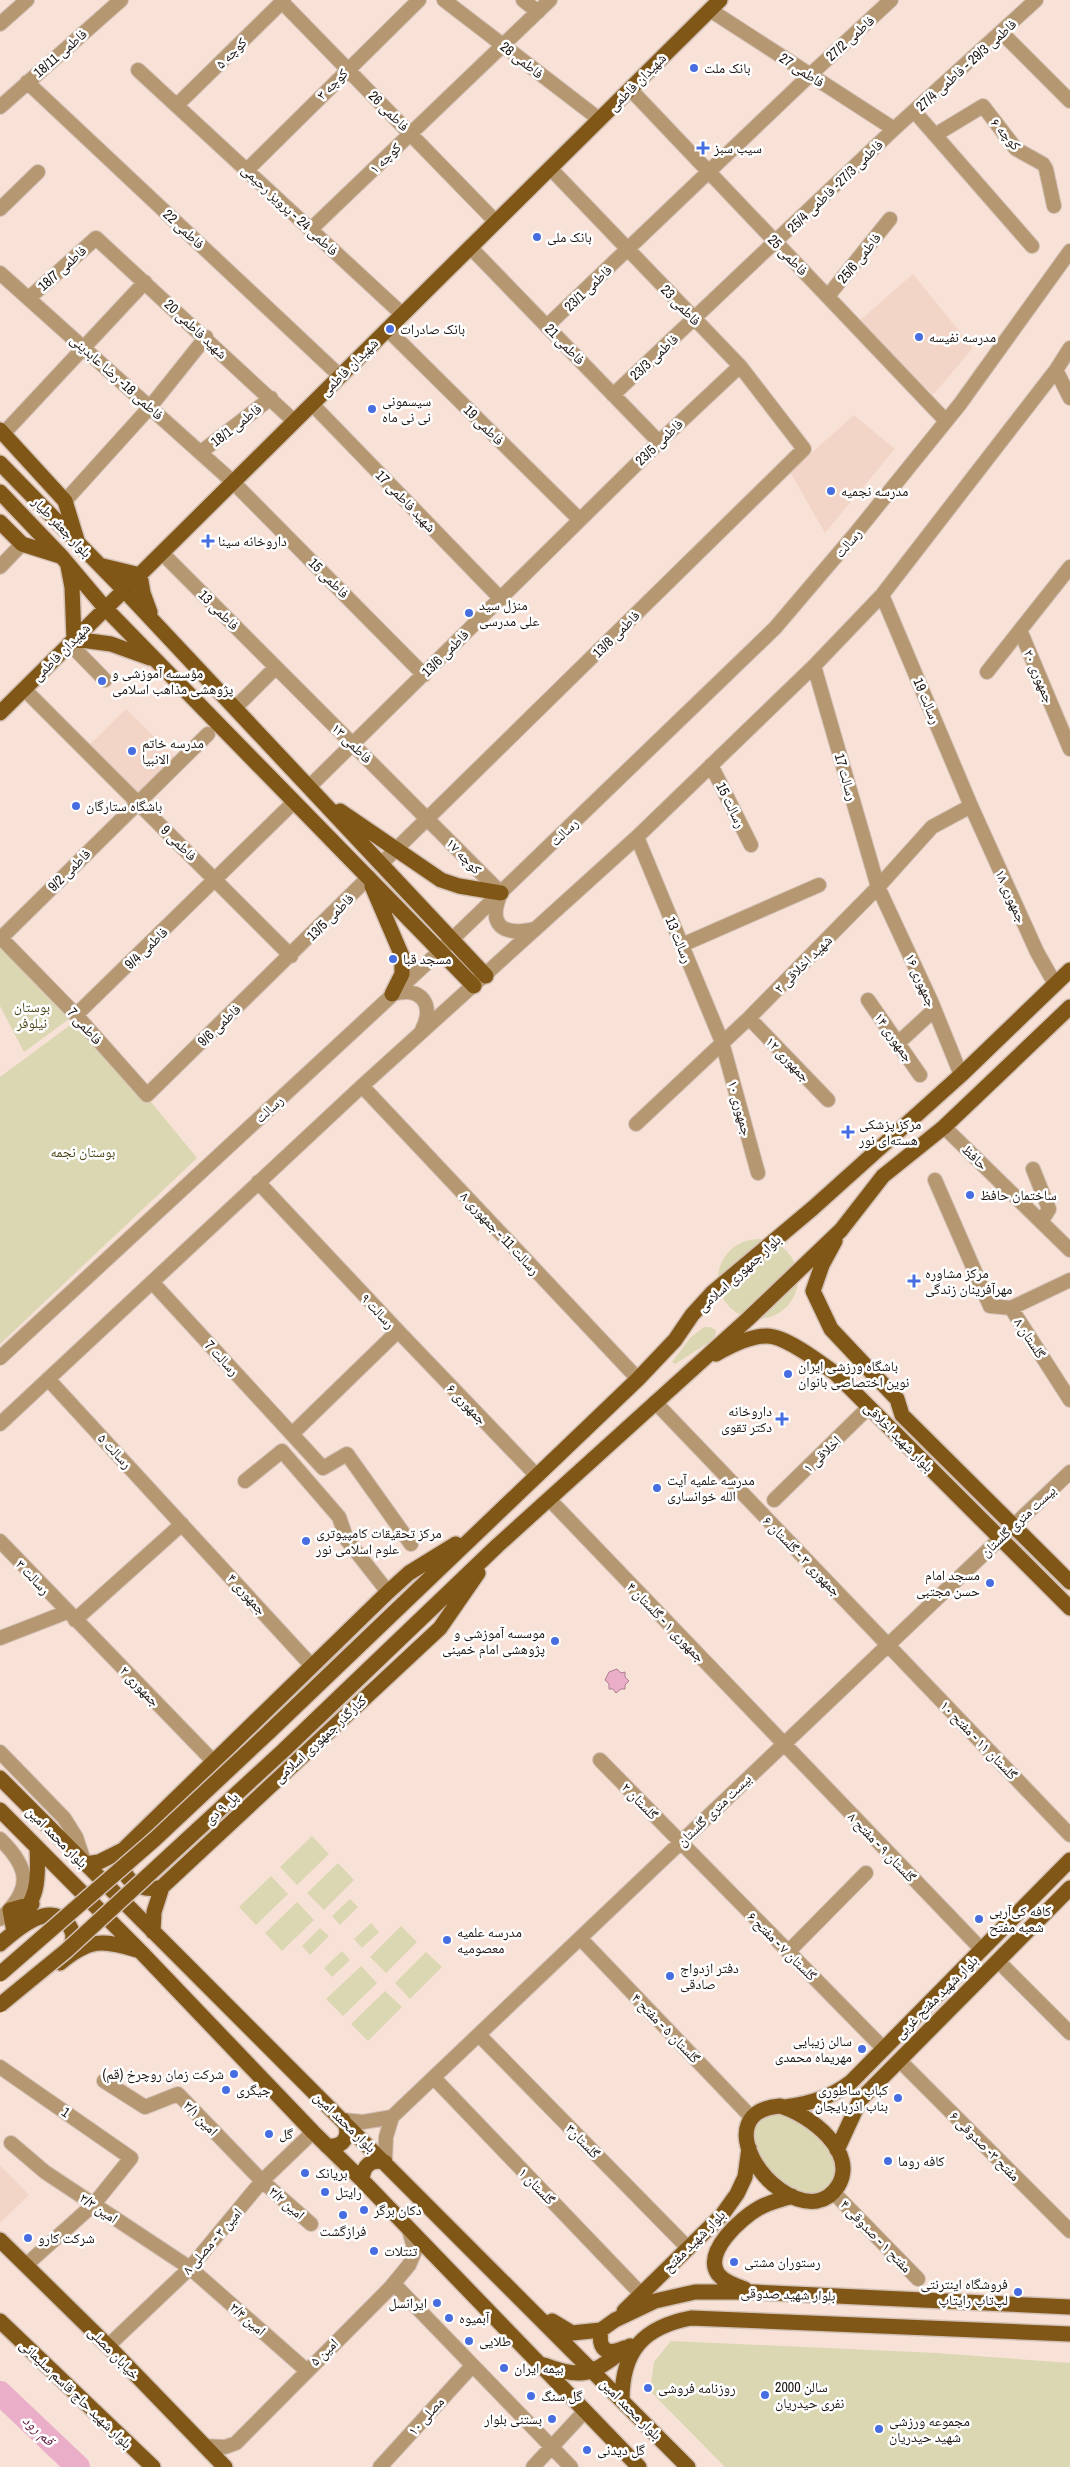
<svg xmlns="http://www.w3.org/2000/svg" width="1070" height="2467" font-family="'Archivo Narrow','Noto Naskh Arabic',sans-serif">
<style>
.built{fill:#f3d5c7}
.green{fill:#dbd7b2}
.water{fill:#eaaec9;stroke:#ac7f91}
.lines{fill:none;stroke-linecap:round;stroke-linejoin:round}
.river{stroke:#eaaec9;stroke-width:24}
.minor-casing{stroke:#d4c1b7;stroke-width:16}
.major-casing{stroke:#d4c1b7;stroke-width:18}
.minor{stroke:#b59872;stroke-width:14}
.major{stroke:#805716;stroke-width:15}
.major-bridge-casing{stroke:#d4c1b7;stroke-width:18;stroke-linecap:butt}
.major-bridge{stroke:#805716;stroke-width:15}
.poi-dot{fill:#466ee1;stroke:#fff;stroke-width:2}
.labels{text-anchor:middle;dominant-baseline:central;stroke-width:5;stroke-linejoin:round;paint-order:stroke}
.street-label{font-size:14px;fill:#1a120f;stroke:#fff}
.poi-label{font-size:14px;fill:#1a120f;stroke:#fff;text-anchor:start}
.park-label{font-size:14px;fill:#494315;stroke:#fff}
.water-label{font-size:15px;font-style:italic;fill:#672247;stroke:#fff}
</style>
<rect width="100%" height="100%" fill="#f8e2d7"/>
<!-- built -->
<path class="built" d="M913,274L973,348L933,395L859,321Z
M854,415L895,449L825,533L790,472Z
M126,709L175,757L141,790L137,791L89,745Z
M0,2165L29,2195L0,2223Z"/>
<!-- green -->
<path class="green" d="M0,946L69,1019L24,1052L0,1006Z
M73,1023L151,1102L197,1158L0,1344V1077Z
M718 1279a40 40 0 1 1 80 0a40 40 0 1 1-80 0Z
M704,1327H710L716,1330L715,1336L711,1341L675,1364L672,1362L690,1338Z
M312,1836L329,1854L297,1885L280,1867Z
M338,1863L354,1880L324,1910L307,1893Z
M271,1876L288,1894L256,1925L239,1907Z
M350,1899L358,1907L340,1925L332,1916Z
M297,1902L314,1920L282,1951L265,1933Z
M371,1923L379,1932L362,1948L354,1939Z
M401,1926L417,1942L386,1973L370,1957Z
M320,1928L329,1936L310,1955L302,1946Z
M342,1951L350,1960L332,1977L324,1968Z
M426,1952L442,1967L410,1999L395,1983Z
M361,1966L377,1983L343,2016L326,1999Z
M385,1991L402,2007L368,2041L351,2024Z
M767,2112L794,2116L828,2146L837,2165L831,2189L810,2197L776,2180L754,2150L752,2126Z
M671,2341L936,2353L1070,2363V2467H725L650,2391L654,2362Z"/>
<!-- water -->
<path class="water" d="M617,1669L621,1673L625,1672V1677L629,1681L625,1685V1689H621L616,1693L613,1689H609V1684L605,1680L609,1672Z"/>
<g class="lines">
<!-- river -->
<path class="river" d="M0,2393L78,2467"/>
<defs>
<path id="minor" d="M444,0L599,119
M523,0L538,12
M282,2L496,222
M710,10L894,129
M0,24L27,0
M1001,32L1070,101
M138,70L402,314
M27,82L340,376
M630,89L946,421
M177,105L284,0
M0,107L121,0
M914,111L1032,246
M935,135L983,106L1016,149L1043,164L1046,169L1054,206
M247,170L419,0
M0,209L38,172
M310,230L550,0
M470,247L659,442
M0,273L233,482L424,675
M828,296L890,219
M29,298L96,238L294,421
M547,326L810,75L891,0
M387,329L580,520
M1056,370L1070,398
M613,395L894,129L1036,0
M312,404L501,599
M4,433L145,282
M201,452L271,398
M65,501L150,407L206,337
M162,553L501,893C487,926 503,936 534,929
M0,567L22,544
M882,595L971,806L1037,952L1055,984
M1020,630L1070,749
M69,643L105,680
M814,666L878,887L931,1001L961,1075
M987,672L1070,567
M24,689L291,956
M239,704L276,667
M711,765L751,845
M309,787L659,442L740,366
M637,837L722,1042L758,1173
M381,864L804,449L740,366L550,168
M0,937L76,1015L147,1095L369,877
M1,938L208,734
M682,945L819,885
M393,994C421,986 435,1004 422,1030
M868,1000L920,1075
M76,1015L294,802
M749,1018L828,1100
M898,1043L934,1010
M362,1086L638,1379
M636,1124L749,1018L878,887L932,827L971,806
M944,1127L1070,1250
M1033,1169L1049,1209L1041,1222
M935,1180L990,1306L1011,1308
M258,1182L398,1331L292,1434
M152,1282L323,1468L347,1454L411,1544
M1011,1308L1070,1400
M1011,1308L1070,1280
M398,1331L537,1476
M0,1358L441,950L775,628L855,534L960,404L1070,251
M48,1379L311,1665
M655,1402L1070,1835
M0,1424L362,1086L637,837L814,666L882,595L1056,370L1070,348
M245,1481L282,1451L339,1517L347,1540L388,1592
M549,1499L982,1950
M774,1500L869,1407
M0,1541L213,1761
M75,1620L182,1524
M0,1638L67,1612
M0,1752L64,1818L76,1837L85,1864
M600,1760L884,2049
M0,1839C30,1868 33,1889 0,1919
M580,1938L752,2118
M788,1952L866,1873
M999,1962L1070,2033
M479,2035L687,2247
M900,2061L1070,2231
M0,2067L131,2158L94,2204L26,2265
M434,2078L641,2294
M104,2081L145,2107L178,2094L262,2181L311,2224
M343,2120L363,2122L392,2117
M11,2143L45,2172L190,2268L306,2370
M385,2162L386,2137L392,2117L1070,1472
M834,2193L918,2279
M394,2284L571,2467
M108,2346L190,2268L262,2181L313,2132
M204,2446L225,2447L236,2443L390,2288L409,2265L415,2251L409,2230
M380,2467L472,2366
M533,2467L585,2411"/>
<path id="major" d="M0,430L65,501L77,540
M0,463L124,590L486,976
M0,492L62,557L105,608L474,986
M0,522L22,544L60,556
M68,566L72,587L74,639L111,644L150,658
M103,566L140,575L143,593L150,612
M0,713L720,0
M340,811L441,880L459,886L501,893
M372,886L402,956V974L392,994
M835,1241L822,1265L813,1291L831,1329L897,1399L902,1415L1070,1582
M716,1354C730,1346 750,1336 767,1336C786,1336 821,1363 836,1374L1070,1608
M269,1732L638,1379L675,1340L692,1315L712,1293L813,1208L961,1075L1070,970
M285,1749L497,1546L748,1319L841,1230L883,1176L944,1127L1070,1007
M0,1778L688,2467
M0,1810L141,1952L313,2132L362,2180L639,2467
M121,1856C121,1879 139,1893 162,1887
M85,1864L99,1862L123,1850L388,1592L409,1573L456,1544
M16,1928C37,1895 39,1886 37,1847
M14,1932L10,1910L32,1904
M153,1932L154,1912L162,1887L440,1628L478,1573
M0,1944C15,1931 48,1901 67,1923C76,1933 73,1941 69,1952
M60,1963C89,1939 102,1939 137,1950
M780,2106C809,2114 859,2152 838,2186C833,2194 827,2199 817,2201C768,2208 707,2112 780,2106Z
M785,2107C811,2103 830,2098 851,2082L1070,1860
M327,2146C344,2148 352,2135 343,2120
M837,2150L860,2100L1070,1888
M362,2180C363,2165 371,2159 385,2162
M0,2240L108,2346L225,2467
M745,2289C736,2286 724,2282 718,2274C703,2252 741,2218 759,2208C769,2202 781,2200 792,2196
M624,2311L722,2215L737,2194L745,2177L749,2148
M0,2321L153,2467
M552,2321L572,2333L601,2330L615,2320L655,2301L695,2292H753L1070,2307
M601,2330C598,2349 606,2356 624,2348
M544,2365C588,2382 594,2371 630,2346
M622,2400C622,2350 644,2327 691,2318L1070,2334"/>
</defs>
<!-- minor casing -->
<use href="#minor" class="minor-casing"/>
<!-- major casing -->
<use href="#major" class="major-casing"/>
<!-- minor -->
<use href="#minor" class="minor"/>
<!-- major -->
<use href="#major" class="major"/>
<defs>
<path id="major-bridge" d="M0,1974L155,1839L269,1732
M0,2005L67,1950L285,1749"/>
</defs>
<!-- major-bridge casing -->
<use href="#major-bridge" class="major-bridge-casing"/>
<!-- major-bridge -->
<use href="#major-bridge" class="major-bridge"/>
</g>
<!-- markers -->
<g class="poi-dot">
<circle cx="694" cy="68" r="5"/>
<path d="M700.5 140.5h5v5h5v5h-5v5h-5v-5h-5v-5h5z"/>
<circle cx="537" cy="237" r="5"/>
<circle cx="390" cy="329" r="5"/>
<circle cx="919" cy="337" r="5"/>
<circle cx="372" cy="409" r="5"/>
<circle cx="831" cy="491" r="5"/>
<path d="M205.5 533.5h5v5h5v5h-5v5h-5v-5h-5v-5h5z"/>
<circle cx="469" cy="613" r="5"/>
<circle cx="102" cy="681" r="5"/>
<circle cx="132" cy="751" r="5"/>
<circle cx="76" cy="806" r="5"/>
<circle cx="393" cy="959" r="5"/>
<path d="M845.5 1124.5h5v5h5v5h-5v5h-5v-5h-5v-5h5z"/>
<circle cx="970" cy="1195" r="5"/>
<path d="M911.5 1273.5h5v5h5v5h-5v5h-5v-5h-5v-5h5z"/>
<circle cx="788" cy="1374" r="5"/>
<path d="M779.5 1411.5h5v5h5v5h-5v5h-5v-5h-5v-5h5z"/>
<circle cx="657" cy="1488" r="5"/>
<circle cx="306" cy="1541" r="5"/>
<circle cx="990" cy="1583" r="5"/>
<circle cx="555" cy="1641" r="5"/>
<circle cx="979" cy="1919" r="5"/>
<circle cx="447" cy="1940" r="5"/>
<circle cx="670" cy="1976" r="5"/>
<circle cx="862" cy="2049" r="5"/>
<circle cx="234" cy="2074" r="5"/>
<circle cx="226" cy="2090" r="5"/>
<circle cx="898" cy="2098" r="5"/>
<circle cx="269" cy="2134" r="5"/>
<circle cx="888" cy="2161" r="5"/>
<circle cx="305" cy="2173" r="5"/>
<circle cx="325" cy="2192" r="5"/>
<circle cx="364" cy="2210" r="5"/>
<circle cx="343" cy="2215" r="5"/>
<circle cx="28" cy="2238" r="5"/>
<circle cx="374" cy="2251" r="5"/>
<circle cx="734" cy="2262" r="5"/>
<circle cx="1018" cy="2292" r="5"/>
<circle cx="437" cy="2303" r="5"/>
<circle cx="449" cy="2318" r="5"/>
<circle cx="469" cy="2341" r="5"/>
<circle cx="504" cy="2368" r="5"/>
<circle cx="648" cy="2388" r="5"/>
<circle cx="765" cy="2395" r="5"/>
<circle cx="531" cy="2396" r="5"/>
<circle cx="552" cy="2419" r="5"/>
<circle cx="879" cy="2429" r="5"/>
<circle cx="587" cy="2450" r="5"/>
</g>
<g class="labels">
<!-- street labels -->
<g class="street-label">
<text transform="translate(850 38) rotate(-42)">فاطمی 27/2</text>
<text transform="translate(60 53) rotate(-41)">فاطمی 18/11</text>
<text transform="translate(231 53) rotate(-45)">کوچه ۵</text>
<text transform="translate(522 60) rotate(38)">فاطمی 28</text>
<text transform="translate(966 65) rotate(-42)">فاطمی 29/3 - فاطمی 27/4</text>
<text transform="translate(802 70) rotate(33)">فاطمی 27</text>
<text transform="translate(637 82) rotate(-45)">شهیدان فاطمی</text>
<text transform="translate(332 84) rotate(-45)">کوچه ۳</text>
<text transform="translate(389 111) rotate(45)">فاطمی 26</text>
<text transform="translate(1006 134) rotate(49)">کوچه ۶</text>
<text transform="translate(385 158) rotate(-44)">کوچه ۱</text>
<text transform="translate(835 186) rotate(-44)">فاطمی 27/3- فاطمی 25/4</text>
<text transform="translate(290 210) rotate(43)">فاطمی 24 - پرویز رحیمی</text>
<text transform="translate(184 229) rotate(43)">فاطمی 22</text>
<text transform="translate(788 255) rotate(46)">فاطمی 25</text>
<text transform="translate(859 258) rotate(-51)">فاطمی 25/6</text>
<text transform="translate(62 268) rotate(-42)">فاطمی 18/7</text>
<text transform="translate(588 288) rotate(-44)">فاطمی 23/1</text>
<text transform="translate(681 305) rotate(46)">فاطمی 23</text>
<text transform="translate(196 329) rotate(43)">شهید فاطمی 20</text>
<text transform="translate(565 344) rotate(46)">فاطمی 21</text>
<text transform="translate(654 357) rotate(-43)">فاطمی 23/3</text>
<text transform="translate(349 367) rotate(-45)">شهیدان فاطمی</text>
<text transform="translate(117 377) rotate(42)">فاطمی 18- رضا عابدینی</text>
<text transform="translate(236 425) rotate(-38)">فاطمی 18/1</text>
<text transform="translate(484 425) rotate(45)">فاطمی 19</text>
<text transform="translate(659 442) rotate(-44)">فاطمی 23/5</text>
<text transform="translate(406 501) rotate(46)">شهید فاطمی 17</text>
<text transform="translate(62 527) rotate(46)">بلوار جعفر طیار</text>
<text transform="translate(848 543) rotate(-50)">رسالت</text>
<text transform="translate(329 578) rotate(45)">فاطمی 15</text>
<text transform="translate(219 610) rotate(45)">فاطمی 13</text>
<text transform="translate(616 634) rotate(-45)">فاطمی 13/8</text>
<text transform="translate(61 652) rotate(-45)">شهیدان فاطمی</text>
<text transform="translate(445 653) rotate(-45)">فاطمی 13/6</text>
<text transform="translate(1039 676) rotate(67)">جمهوری ۲۰</text>
<text transform="translate(927 701) rotate(67)">رسالت 19</text>
<text transform="translate(352 743) rotate(45)">فاطمی ۱۳</text>
<text transform="translate(846 777) rotate(74)">رسالت 17</text>
<text transform="translate(731 805) rotate(64)">رسالت 15</text>
<text transform="translate(564 832) rotate(-44)">رسالت</text>
<text transform="translate(179 843) rotate(45)">فاطمی 9</text>
<text transform="translate(464 856) rotate(46)">کوچه ۱۷</text>
<text transform="translate(69 870) rotate(-45)">فاطمی 9/2</text>
<text transform="translate(1011 896) rotate(66)">جمهوری ۱۸</text>
<text transform="translate(330 917) rotate(-45)">فاطمی 13/5</text>
<text transform="translate(679 940) rotate(68)">رسالت 13</text>
<text transform="translate(146 948) rotate(-44)">فاطمی 9/4</text>
<text transform="translate(803 964) rotate(-45)">شهید اخلاقی ۲</text>
<text transform="translate(921 980) rotate(66)">جمهوری ۱۶</text>
<text transform="translate(219 1025) rotate(-44)">فاطمی 9/6</text>
<text transform="translate(85 1026) rotate(48)">فاطمی 7</text>
<text transform="translate(894 1037) rotate(55)">جمهوری ۱۴</text>
<text transform="translate(788 1059) rotate(46)">جمهوری ۱۲</text>
<text transform="translate(740 1108) rotate(75)">جمهوری ۱۰</text>
<text transform="translate(269 1109) rotate(-43)">رسالت</text>
<text transform="translate(975 1157) rotate(44)">حافظ</text>
<text transform="translate(500 1233) rotate(47)">رسالت 11 - جمهوری ۸</text>
<text transform="translate(739 1273) rotate(-42)">بلوار جمهوری اسلامی</text>
<text transform="translate(378 1311) rotate(47)">رسالت ۹</text>
<text transform="translate(1030 1338) rotate(57)">گلستان ۸</text>
<text transform="translate(222 1358) rotate(47)">رسالت 7</text>
<text transform="translate(467 1404) rotate(46)">جمهوری ۶</text>
<text transform="translate(899 1437) rotate(45)">بلوار شهید اخلاقی</text>
<text transform="translate(115 1451) rotate(47)">رسالت ۵</text>
<text transform="translate(822 1454) rotate(-44)">اخلاقی ۱</text>
<text transform="translate(1018 1521) rotate(-43)">بیست متری گلستان</text>
<text transform="translate(802 1556) rotate(46)">جمهوری ۳ - گلستان ۶</text>
<text transform="translate(33 1577) rotate(47)">رسالت ۳</text>
<text transform="translate(247 1594) rotate(48)">جمهوری ۴</text>
<text transform="translate(666 1622) rotate(46)">جمهوری ۱ - گلستان ۴</text>
<text transform="translate(140 1686) rotate(46)">جمهوری ۲</text>
<text transform="translate(320 1739) rotate(-43)">کنارگذر جمهوری اسلامی</text>
<text transform="translate(979 1740) rotate(46)">گلستان ۱۱ - مفتح ۱۰</text>
<text transform="translate(640 1801) rotate(46)">گلستان ۲</text>
<text transform="translate(221 1808) rotate(-43)">پل ۹ دی</text>
<text transform="translate(714 1810) rotate(-44)">بیست متری گلستان</text>
<text transform="translate(57 1837) rotate(45)">بلوار محمد امین</text>
<text transform="translate(882 1847) rotate(46)">گلستان ۹ - مفتح ۸</text>
<text transform="translate(782 1946) rotate(45)">گلستان ۷ - مفتح ۶</text>
<text transform="translate(936 1997) rotate(-45)">بلوار شهید مفتح غربی</text>
<text transform="translate(666 2028) rotate(46)">گلستان ۵ - مفتح ۴</text>
<text transform="translate(66 2112) rotate(35)">1</text>
<text transform="translate(201 2118) rotate(46)">امین ۳/۱</text>
<text transform="translate(345 2122) rotate(44)">بلوار محمد امین</text>
<text transform="translate(583 2141) rotate(46)">گلستان۳</text>
<text transform="translate(985 2146) rotate(45)">مفتح ۳- صدوقی ۶</text>
<text transform="translate(537 2186) rotate(46)">گلستان ۱</text>
<text transform="translate(287 2203) rotate(41)">امین ۳/۲</text>
<text transform="translate(99 2208) rotate(34)">امین ۳/۳</text>
<text transform="translate(876 2236) rotate(46)">مفتح ۱ - صدوقی ۴</text>
<text transform="translate(212 2241) rotate(-49)">امین ۳ - مصلی ۸</text>
<text transform="translate(694 2241) rotate(-45)">بلوار شهید مفتح</text>
<text transform="translate(788 2294) rotate(2)">بلوار شهید صدوقی</text>
<text transform="translate(248 2319) rotate(41)">امین ۳/۴</text>
<text transform="translate(324 2352) rotate(-44)">امین ۵</text>
<text transform="translate(114 2353) rotate(46)">خیابان مصلی</text>
<text transform="translate(76 2394) rotate(44)">بلوار شهید حاج قاسم سلیمانی</text>
<text transform="translate(631 2409) rotate(45)">بلوار محمد امین</text>
<text transform="translate(426 2416) rotate(-48)">مصلی ۱۰</text>
</g>
<!-- poi labels -->
<g class="poi-label">
<text x="704" y="68">بانک ملت</text>
<text x="714" y="148">سیب سبز</text>
<text x="547" y="237">بانک ملی</text>
<text x="400" y="329">بانک صادرات</text>
<text x="929" y="337">مدرسه نفیسه</text>
<text x="382" y="401">سیسمونی<tspan x="382" dy="16">نی نی ماه</tspan></text>
<text x="841" y="491">مدرسه نجمیه</text>
<text x="218" y="541">داروخانه سینا</text>
<text x="479" y="605">منزل سید<tspan x="479" dy="16">علی مدرسی</tspan></text>
<text x="112" y="673">مؤسسه آموزشی و<tspan x="112" dy="16">پژوهشی مذاهب اسلامی</tspan></text>
<text x="142" y="743">مدرسه خاتم<tspan x="142" dy="16">الانبیا</tspan></text>
<text x="86" y="806">باشگاه ستارگان</text>
<text x="403" y="959">مسجد قبا</text>
<text x="859" y="1124">مرکز پزشکی<tspan x="859" dy="16">هسته‌ای نور</tspan></text>
<text x="980" y="1195">ساختمان حافظ</text>
<text x="925" y="1273">مرکز مشاوره<tspan x="925" dy="16">مهرآفرینان زندگی</tspan></text>
<text x="798" y="1366">باشگاه ورزشی ایران<tspan x="798" dy="16">نوین اختصاصی بانوان</tspan></text>
<text x="772" y="1411" text-anchor="end">داروخانه<tspan x="772" dy="16">دکتر تقوی</tspan></text>
<text x="667" y="1480">مدرسه علمیه آیت<tspan x="667" dy="16">الله خوانساری</tspan></text>
<text x="316" y="1533">مرکز تحقیقات کامپیوتری<tspan x="316" dy="16">علوم اسلامی نور</tspan></text>
<text x="980" y="1575" text-anchor="end">مسجد امام<tspan x="980" dy="16">حسن مجتبی</tspan></text>
<text x="545" y="1633" text-anchor="end">موسسه آموزشی و<tspan x="545" dy="16">پژوهشی امام خمینی</tspan></text>
<text x="989" y="1911">کافه کی‌آربی<tspan x="989" dy="16">شعبه مفتح</tspan></text>
<text x="457" y="1932">مدرسه علمیه<tspan x="457" dy="16">معصومیه</tspan></text>
<text x="680" y="1968">دفتر ازدواج<tspan x="680" dy="16">صادقی</tspan></text>
<text x="852" y="2041" text-anchor="end">سالن زیبایی<tspan x="852" dy="16">مهریماه محمدی</tspan></text>
<text x="224" y="2074" text-anchor="end">شرکت زمان روچرخ (قم)</text>
<text x="236" y="2090">جیگری</text>
<text x="888" y="2090" text-anchor="end">کباب ساطوری<tspan x="888" dy="16">بناب اذربایجان</tspan></text>
<text x="279" y="2134">گل</text>
<text x="898" y="2161">کافه روما</text>
<text x="315" y="2173">بریانک</text>
<text x="335" y="2192">رایتل</text>
<text x="374" y="2210">دکان برگر</text>
<text x="343" y="2231" text-anchor="middle">فرازگشت</text>
<text x="38" y="2238">شرکت کارو</text>
<text x="384" y="2251">تنتلات</text>
<text x="744" y="2262">رستوران مشتی</text>
<text x="1008" y="2284" text-anchor="end">فروشگاه اینترنتی<tspan x="1008" dy="16">لپ‌تاپ رایتاپ</tspan></text>
<text x="427" y="2303" text-anchor="end">ایرانسل</text>
<text x="459" y="2318">آبمیوه</text>
<text x="479" y="2341">طلایی</text>
<text x="514" y="2368">بیمه ایران</text>
<text x="775" y="2387">سالن 2000<tspan x="775" dy="16">نفری حیدریان</tspan></text>
<text x="658" y="2388">روزنامه فروشی</text>
<text x="541" y="2396">گل سنگ</text>
<text x="542" y="2419" text-anchor="end">بستنی بلوار</text>
<text x="889" y="2421">مجموعه ورزشی<tspan x="889" dy="16">شهید حیدریان</tspan></text>
<text x="597" y="2450">گل دیدنی</text>
</g>
<!-- park labels -->
<g class="park-label">
<text x="32" y="1007">بوستان<tspan x="32" dy="16">نیلوفر</tspan></text>
<text x="83" y="1152">بوستان نجمه</text>
</g>
<!-- water labels -->
<g class="water-label">
<text transform="translate(39 2430) rotate(43)">قم رود</text>
</g>
</g>
</svg>
